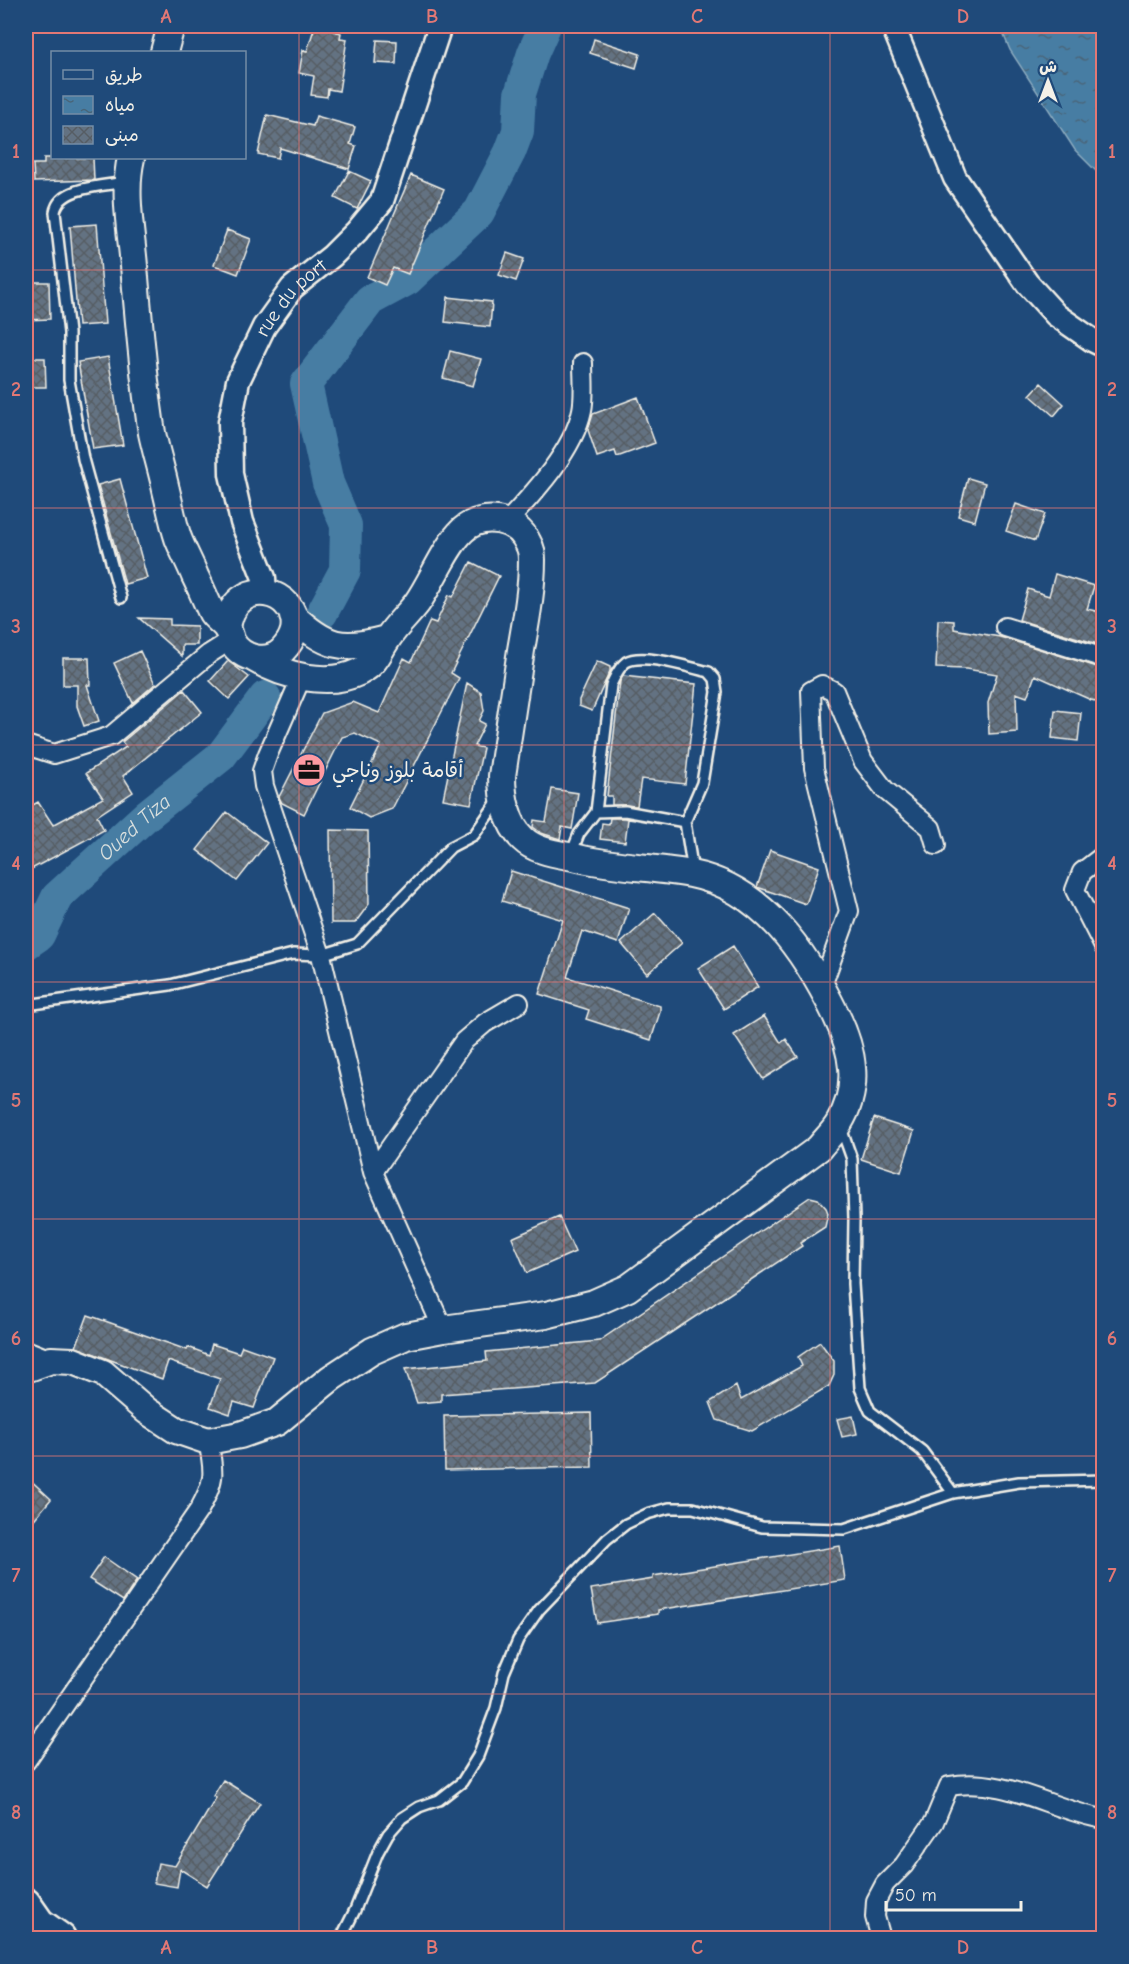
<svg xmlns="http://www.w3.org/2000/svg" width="1129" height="1964" font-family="'Comic Neue','Playpen Sans Arabic',sans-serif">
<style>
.water{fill:url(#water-ripples);stroke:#8cabbf;stroke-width:1.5}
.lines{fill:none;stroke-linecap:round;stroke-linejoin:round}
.river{stroke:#477da3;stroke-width:32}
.building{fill:url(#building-cross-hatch);stroke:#f4f1e8;stroke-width:1.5}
.service-casing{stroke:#f4f1e8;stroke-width:14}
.minor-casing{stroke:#f4f1e8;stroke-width:22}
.tertiary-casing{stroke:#f4f1e8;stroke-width:27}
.secondary-casing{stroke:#f4f1e8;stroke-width:30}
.primary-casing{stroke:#f4f1e8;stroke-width:33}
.service{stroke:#1f4a7a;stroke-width:9}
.minor{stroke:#1f4a7a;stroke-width:18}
.tertiary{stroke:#1f4a7a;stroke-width:22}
.secondary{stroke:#1f4a7a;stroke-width:26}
.primary{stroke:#1f4a7a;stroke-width:28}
.grid{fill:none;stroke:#e27875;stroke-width:1.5;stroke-opacity:0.55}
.labels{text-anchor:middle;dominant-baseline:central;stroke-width:5;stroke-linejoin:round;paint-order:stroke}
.street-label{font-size:20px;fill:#f4f1e8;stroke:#1f4a7a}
.poi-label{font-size:20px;fill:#f4f1e8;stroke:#1f4a7a;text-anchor:start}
.water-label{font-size:21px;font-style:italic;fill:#dae0de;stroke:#1f4a7a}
.neatline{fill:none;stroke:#e27875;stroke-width:2}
.grid-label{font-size:20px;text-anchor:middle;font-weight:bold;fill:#e27875}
</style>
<defs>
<pattern id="water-ripples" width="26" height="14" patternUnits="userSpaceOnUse" patternTransform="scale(1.5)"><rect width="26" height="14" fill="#477da3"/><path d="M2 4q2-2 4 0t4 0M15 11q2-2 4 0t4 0" fill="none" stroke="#486579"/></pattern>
<pattern id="building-cross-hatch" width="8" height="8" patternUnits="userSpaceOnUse" patternTransform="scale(1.5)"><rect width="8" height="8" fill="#637282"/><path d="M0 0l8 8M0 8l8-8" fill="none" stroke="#565d64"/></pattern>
</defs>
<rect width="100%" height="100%" fill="#1f4a7a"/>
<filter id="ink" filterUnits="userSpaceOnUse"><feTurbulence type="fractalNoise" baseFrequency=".0167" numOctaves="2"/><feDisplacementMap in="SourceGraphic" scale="12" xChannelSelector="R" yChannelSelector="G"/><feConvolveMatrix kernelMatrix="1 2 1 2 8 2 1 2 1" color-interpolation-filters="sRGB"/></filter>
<g filter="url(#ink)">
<!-- water -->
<path class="water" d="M1000,26H1103V178L1075,150L1010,50Z"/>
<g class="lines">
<!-- river -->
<g class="river">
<path d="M322,613L345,570L346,525L328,483L306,384L370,300L407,280L479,212L510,152L518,131L520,94L533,53L545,26"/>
<path id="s1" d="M26,944L39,935L57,897L147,815L221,756L265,697"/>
</g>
</g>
<!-- building -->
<path class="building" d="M315,26L341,33L340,38L347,39L339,91L328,89L327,97L311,95L314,76L299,73L303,50L307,51Z
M594,39L640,54L636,68L590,53Z
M377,40L397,41L396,64L375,63Z
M267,115L313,126L316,116L355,127L350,144L356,146L349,169L280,148L278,158L258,154Z
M44,158H93L94,180L34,182L33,164H44Z
M349,171L371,181L357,209L335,198Z
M411,175L444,189L408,274L393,268L385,285L367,277Z
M97,224L105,324L78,326L70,226Z
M227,230L251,239L238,274L214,265Z
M507,253L524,259L516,281L499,275Z
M26,282H49L50,319L26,320Z
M448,297L492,302L490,327L445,322Z
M450,351L481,359L473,386L443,378Z
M108,357L123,445L93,449L78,362Z
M26,358H45L46,387H26Z
M1041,383L1064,404L1054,416L1030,395Z
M638,397L655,443L617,457L615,451L597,457L588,430L593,414Z
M968,478L985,483L975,521L958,516Z
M120,479L147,578L125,584L98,485Z
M1016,504L1045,514L1035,541L1006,531Z
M471,562L499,576L451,673L459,678L392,809L369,818L350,807L381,745L355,733L342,737L304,814L282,803L279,797L322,713L353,702L379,713L404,658L411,662L430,621L436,623L449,595L453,597Z
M1055,574L1094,586L1087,609L1104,613V646L1019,620L1028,589L1049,596Z
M139,618L170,619V625L197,626V645H182V656Z
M938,620L954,621V629L1000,637L1104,669V703L1091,700L1035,675L1027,697L1016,693L1017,732L989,734L988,703L997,674L966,669L936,668Z
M140,651L155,684L133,703L114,663Z
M63,658H89L90,685H87L99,721L84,726L77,706V685H63Z
M228,661L249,677L229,699L210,681Z
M597,661L610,667V671L592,711L579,706V700Z
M623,676L696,684L685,784L641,779L637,806L612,805V796H607L620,681Z
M467,683L481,692L484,711L479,721L485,724L474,746L483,748L471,804L443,799Z
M184,690L202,712L123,776L133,792L97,816L104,830L26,872V809L38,802L53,825L103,798L86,773L126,747L122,742Z
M1055,710L1081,713L1078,741L1052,738Z
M552,789L578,793L572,829L562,827L560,839L541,833L533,827L534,820L546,822Z
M227,812L267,843L237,881L197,850Z
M610,818H624L635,820L628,819L625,842L600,839L602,823L609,824Z
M330,830L368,831L369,904L355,923H331Z
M770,850L819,867L806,904L757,887Z
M511,871L629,908L618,943L582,931L567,977L660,1006V1012L651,1040L586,1019L589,1010L539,994L563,920L502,901Z
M655,913L682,943L647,974L621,943Z
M733,946L758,987L724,1009L698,968Z
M764,1016L781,1043L786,1039L798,1057L763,1079L734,1035Z
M874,1118L914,1131L901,1172L861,1159Z
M810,1197L818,1199L826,1208L828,1213L825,1227L800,1243L802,1246L595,1383L441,1394V1401L417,1403L405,1369L487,1361L486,1352L599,1341Z
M559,1217L575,1252L527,1273L512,1238Z
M88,1315L187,1350L188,1347L209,1355L212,1344L239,1353L242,1346L273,1357L254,1408L234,1402L230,1414L210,1407L220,1379L168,1361L162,1379L76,1347Z
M820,1342L834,1361V1375L829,1386L752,1431L717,1420L710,1402L736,1386L741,1400L802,1366L798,1357Z
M591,1413L592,1467L445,1470L444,1416Z
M853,1416L857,1434L842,1437L837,1419Z
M26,1476L51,1499L26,1529Z
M840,1546L845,1580L658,1610V1614L597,1623L591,1589L653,1579V1576Z
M104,1557L137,1580L123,1601L89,1579Z
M223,1780L260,1803L207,1886L180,1869L177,1887L154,1883L158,1863L175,1866L216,1798L213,1796Z"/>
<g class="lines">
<defs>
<path id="service" d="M121,598L83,459L69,380V333L55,212C59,186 104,186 126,182
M596,812L611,685C615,677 618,668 626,662C642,652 691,668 709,672L715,679L717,692L702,783L685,822
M571,854L579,834L596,812L625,811L685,822L693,872
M26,1005L170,985L293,954L321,955L357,944L451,847L474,835L499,799
M841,1128L852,1159L854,1219L853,1284L860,1388L870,1411L922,1451L953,1493
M341,1938L355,1910L378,1852L388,1834L402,1818L419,1807L439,1800L462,1782L478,1756L496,1708L504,1673L518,1640L539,1610L607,1539L626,1524L647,1514L669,1508H693L762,1527L844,1529L953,1493L1019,1482L1104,1480"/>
<path id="minor" d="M507,522C534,493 574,450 582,410C585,396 583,378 583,363
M1005,627L1104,658
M302,676L268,754L262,771L264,786L321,955L373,1172L443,1329
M26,745L54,754L111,736L209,654L231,640
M1104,855L1082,872L1075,890L1104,947
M822,986L849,911L814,768L811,691L822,685L834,691L863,761L885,790L931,828L936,845
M373,1172L464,1041L485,1023L519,1003
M26,1350L51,1360
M26,1761L199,1510C215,1481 215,1474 208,1441
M881,1938L875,1917L876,1901L885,1884L904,1865L934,1822L949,1786C1006,1776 1050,1810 1104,1819"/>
<g id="tertiary">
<path d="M893,26L955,178L1027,283L1056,315L1092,340L1104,346"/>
<path id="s2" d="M265,593L264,578L242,522L231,474L230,422L238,381L264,327L292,288L332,256L357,231L382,201L440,26"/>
</g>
<path id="secondary" d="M164,52L171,26
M131,158C123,192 131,231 134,266C139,321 143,378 152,433C156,452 162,471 166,490C170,506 173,523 178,538C183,551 190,563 195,576C201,588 206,601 212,613C216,619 224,623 227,629C230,633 230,638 232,642C242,659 267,665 282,651C288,645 292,639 294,631C302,590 233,572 227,629
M293,616C326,647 342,651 386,639
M26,1369L51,1360L73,1361L103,1373L147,1411L176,1430L208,1441L240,1435L277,1422L331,1378L372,1351L406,1336L443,1329L546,1315L594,1303L628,1288L819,1148C825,1140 834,1132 839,1123C861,1087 853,1050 836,1015C806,953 763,888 691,874C654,867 615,867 578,858C561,854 536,852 523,839C507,824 502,797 502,776C508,734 515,692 521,650C526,621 532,590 532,560C532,554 531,548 528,543C517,518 483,512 463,530C445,547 432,582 417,603C408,615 396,625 388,638C378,652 377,663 359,672C328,687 284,676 255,659"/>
<path id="primary" d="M26,1903L40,1923L61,1938"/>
</defs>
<!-- service casing -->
<use href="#service" class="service-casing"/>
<!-- minor casing -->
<use href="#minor" class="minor-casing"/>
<!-- tertiary casing -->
<use href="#tertiary" class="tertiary-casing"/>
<!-- secondary casing -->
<use href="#secondary" class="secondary-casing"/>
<!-- primary casing -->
<use href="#primary" class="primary-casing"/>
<!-- service -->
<use href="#service" class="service"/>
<!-- minor -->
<use href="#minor" class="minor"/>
<!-- tertiary -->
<use href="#tertiary" class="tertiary"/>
<!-- secondary -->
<use href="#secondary" class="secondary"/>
<!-- primary -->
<use href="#primary" class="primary"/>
</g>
</g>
<!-- grid -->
<path class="grid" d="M299,26V1938M564,26V1938M830,26V1938M26,270H1104M26,508H1104M26,745H1104M26,982H1104M26,1219H1104M26,1456H1104M26,1694H1104"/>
<!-- icons -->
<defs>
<symbol id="office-disc" viewBox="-11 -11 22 22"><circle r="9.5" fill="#ff9aa2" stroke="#1f4a7a"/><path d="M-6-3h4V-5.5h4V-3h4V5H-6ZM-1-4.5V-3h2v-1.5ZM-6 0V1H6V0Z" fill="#111"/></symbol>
</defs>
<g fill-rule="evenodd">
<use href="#office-disc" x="290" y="751" width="38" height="38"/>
</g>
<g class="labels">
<!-- street labels -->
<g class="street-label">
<text stroke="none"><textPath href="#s2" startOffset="318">rue du port</textPath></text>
</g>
<!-- poi labels -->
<g class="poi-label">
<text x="332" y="770">أقامة بلوز وناجي</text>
</g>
<!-- water labels -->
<g class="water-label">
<text stroke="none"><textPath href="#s1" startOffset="162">Oued Tiza</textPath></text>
</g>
</g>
<!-- margin -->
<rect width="1129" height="1964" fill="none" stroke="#1f4a7a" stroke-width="66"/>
<!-- legend -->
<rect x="51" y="51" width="195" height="108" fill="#1f4a7a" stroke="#748da6" stroke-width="1.5"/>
<rect x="63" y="70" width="30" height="9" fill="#1f4a7a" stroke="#748da6" stroke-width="1.5"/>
<text x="105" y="81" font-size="18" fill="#f4f1e8">طريق</text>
<rect x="63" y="96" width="30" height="18" fill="url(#water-ripples)" stroke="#748da6" stroke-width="1.5"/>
<text x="105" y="111" font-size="18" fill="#f4f1e8">مياه</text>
<rect x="63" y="126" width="30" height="18" fill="url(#building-cross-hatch)" stroke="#748da6" stroke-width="1.5"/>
<text x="105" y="141" font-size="18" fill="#f4f1e8">مبنى</text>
<!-- north arrow -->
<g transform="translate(1048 81)" stroke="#1f4a7a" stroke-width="4.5" paint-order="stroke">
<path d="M0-4.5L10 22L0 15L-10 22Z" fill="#f4f1e8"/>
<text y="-9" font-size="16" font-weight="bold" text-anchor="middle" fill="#f4f1e8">ش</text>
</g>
<!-- scale -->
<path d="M886 1901v9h135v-9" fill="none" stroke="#f4f1e8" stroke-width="3"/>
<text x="895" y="1901" font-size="18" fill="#f4f1e8" stroke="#1f4a7a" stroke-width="4.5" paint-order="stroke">50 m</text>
<rect x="33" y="33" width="1063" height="1898" class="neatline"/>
<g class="grid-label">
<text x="166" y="23">A</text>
<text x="432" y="23">B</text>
<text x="697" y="23">C</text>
<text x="963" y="23">D</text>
<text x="16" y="158">1</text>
<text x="1112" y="158">1</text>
<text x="16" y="396">2</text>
<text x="1112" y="396">2</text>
<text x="16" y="633">3</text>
<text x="1112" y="633">3</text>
<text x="16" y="870">4</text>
<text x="1112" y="870">4</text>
<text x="16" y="1107">5</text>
<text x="1112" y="1107">5</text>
<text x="16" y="1345">6</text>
<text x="1112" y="1345">6</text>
<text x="16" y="1582">7</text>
<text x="1112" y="1582">7</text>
<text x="16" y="1819">8</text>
<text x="1112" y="1819">8</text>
<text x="166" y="1954">A</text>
<text x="432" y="1954">B</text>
<text x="697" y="1954">C</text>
<text x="963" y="1954">D</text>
</g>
</svg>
